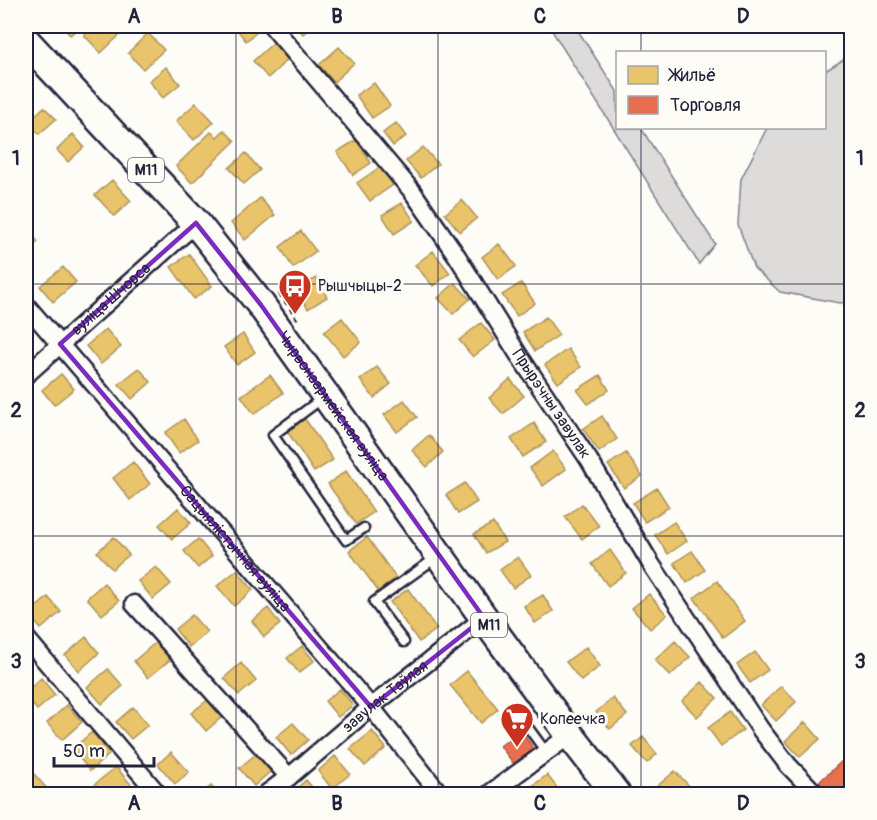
<svg xmlns="http://www.w3.org/2000/svg" width="877" height="820" font-family="Pangolin,sans-serif">
<style>
.green{fill:#dddcdb;stroke:#807f8b;stroke-width:1.5}
.homes{fill:#e9c46a;stroke:#ad935c;stroke-width:1.5}
.shops{fill:#e76f51;stroke:#ac584a;stroke-width:1.5}
.lines{fill:none;stroke-linecap:round;stroke-linejoin:round}
.service-casing{stroke:#22223b;stroke-width:13}
.minor-casing{stroke:#22223b;stroke-width:21}
.trunk-casing{stroke:#22223b;stroke-width:32}
.path{stroke:#22223b;stroke-width:2;stroke-dasharray:4.5 4.5;stroke-linecap:butt}
.service{stroke:#fdfcf7;stroke-width:8}
.minor{stroke:#fdfcf7;stroke-width:16}
.trunk{stroke:#fdfcf7;stroke-width:27}
.marked{fill:none;stroke:#7b2cbf;stroke-width:4.5;stroke-linejoin:round}
.grid{fill:none;stroke:#22223b;stroke-width:1.5;stroke-opacity:0.55}
.labels{text-anchor:middle;dominant-baseline:central;stroke-width:6;stroke-linejoin:round;paint-order:stroke}
.shield{fill:#fdfcf7;stroke:#646373;stroke-width:1.5}
.shield-label{font-size:15px;font-weight:bold;fill:#22223b}
.poi-label{font-size:16px;fill:#22223b;stroke:#fdfcf7;text-anchor:start}
.street-label{font-size:16px;fill:#22223b;stroke:#fdfcf7}
.neatline{fill:none;stroke:#22223b;stroke-width:2}
.grid-label{font-size:20px;text-anchor:middle;font-weight:bold;fill:#22223b}
</style>
<rect width="100%" height="100%" fill="#fdfcf7"/>
<filter id="ink" filterUnits="userSpaceOnUse"><feTurbulence type="fractalNoise" baseFrequency=".0167" numOctaves="2"/><feDisplacementMap in="SourceGraphic" scale="12" xChannelSelector="R" yChannelSelector="G"/><feConvolveMatrix kernelMatrix="1 2 1 2 8 2 1 2 1" color-interpolation-filters="sRGB"/></filter>
<g filter="url(#ink)">
<!-- green -->
<path class="green" d="M549,26H575L617,91L618,128H641L715,244L699,264Z
M849,56H851L852,301L840,303L780,292L754,268L738,225L741,179L767,128H824L825,71Z"/>
<!-- homes -->
<path class="homes" d="M62,26H81L70,35Z
M94,26H129L101,53L84,35Z
M234,26H262L263,27L246,41Z
M296,26H312L303,34Z
M148,33L164,50L143,69L128,53Z
M273,43L288,59L268,78L253,61Z
M339,47L354,63L334,82L319,65Z
M166,67L180,84L163,98L149,81Z
M374,83L390,106L372,118L356,95Z
M196,103L214,122L194,140L176,121Z
M44,107L56,119L39,134L28,122Z
M396,123L406,136L393,146L383,133Z
M224,130L235,141L192,183L176,166L211,132L217,137Z
M73,134L84,147L68,162L57,150Z
M356,140L371,163L353,175L337,152Z
M423,147L438,164L421,178L406,161Z
M246,153L260,170L244,184L229,168Z
M380,167L393,185L370,201L357,183Z
M112,180L131,201L114,216L95,195Z
M260,198L275,215L245,240L231,223Z
M462,200L477,218L460,232L445,214Z
M402,203L414,221L394,234L382,215Z
M26,227L38,242L26,252Z
M301,231L316,251L293,268L280,247Z
M499,244L516,266L498,280L482,257Z
M433,251L450,273L433,286L415,265Z
M189,254L212,286L194,299L171,267Z
M63,267L76,282L53,302L40,286Z
M316,278L327,297L308,309L297,290Z
M455,283L470,299L453,314L438,298Z
M521,283L535,303L517,316L502,295Z
M546,317L559,335L535,351L523,332Z
M342,318L361,342L343,356L324,332Z
M481,323L495,340L473,357L459,340Z
M106,329L121,347L101,364L86,346Z
M243,334L255,352L237,365L224,347Z
M568,349L581,367L558,383L545,365Z
M377,367L391,384L374,398L360,380Z
M139,368L151,382L132,399L119,384Z
M61,374L74,389L54,405L42,390Z
M270,375L283,393L254,414L241,396Z
M600,375L609,390L588,404L577,390Z
M510,379L524,396L503,414L489,398Z
M404,400L417,417L397,432L384,415Z
M602,416L617,439L599,452L583,429Z
M184,419L198,440L179,453L165,433Z
M305,419L333,460L314,472L287,431Z
M534,423L546,442L523,457L511,439Z
M429,435L443,452L427,467L412,450Z
M553,451L566,469L543,486L530,468Z
M626,453L642,476L624,488L608,465Z
M133,462L150,484L130,500L113,478Z
M346,471L374,512L356,524L328,484Z
M465,483L477,502L458,514L446,495Z
M657,488L669,507L645,522L633,503Z
M582,504L599,526L582,539L565,517Z
M178,508L191,523L172,539L159,525Z
M674,522L687,541L668,554L655,535Z
M493,523L505,542L486,553L474,534Z
M114,537L129,555L112,569L97,552Z
M367,537L396,578L378,591L349,551Z
M198,539L212,556L198,568L184,551Z
M610,550L626,573L608,586L592,564Z
M692,551L705,570L687,583L674,563Z
M518,557L531,575L513,588L500,570Z
M156,567L171,584L153,599L138,581Z
M237,570L253,590L234,606L217,586Z
M717,581L745,621L723,638L694,598Z
M104,583L119,601L102,615L87,598Z
M408,589L437,629L419,642L390,602Z
M649,594L667,615L650,629L632,608Z
M543,595L553,611L535,623L524,606Z
M48,597L61,612L41,629L28,614Z
M268,608L280,624L264,637L252,621Z
M192,615L207,632L189,647L175,629Z
M86,637L99,653L79,671L65,655Z
M675,641L690,657L670,676L655,660Z
M156,642L171,659L148,678L134,661Z
M302,646L314,661L299,673L287,658Z
M586,647L600,666L581,681L566,662Z
M755,652L768,670L750,683L737,665Z
M241,663L256,681L239,695L224,678Z
M108,669L123,686L102,704L87,687Z
M467,671L498,709L481,723L450,685Z
M41,678L55,695L37,710L26,697V692Z
M702,682L717,698L697,717L682,701Z
M781,686L796,702L776,721L761,705Z
M340,689L353,705L338,717L325,701Z
M613,698L627,715L610,729L596,712Z
M209,699L223,716L206,731L191,713Z
M67,705L82,722L62,740L47,723Z
M133,707L148,725L131,739L116,722Z
M730,712L743,730L721,746L708,728Z
M805,722L820,739L800,757L785,741Z
M293,723L308,740L291,755L276,737Z
M372,731L386,748L365,766L350,749Z
M92,732L110,754L90,771L72,749Z
M643,737L657,754L647,763L632,746Z
M171,752L189,772L175,784L158,764Z
M256,754L271,771L254,786L239,768Z
M335,756L350,774L332,789L318,771Z
M27,766L48,790L43,794H26V767Z
M116,767L134,788L127,794H104L95,784Z
M675,771L690,787L682,794H659L654,789Z
M547,775L562,794H526L524,792Z
M306,780L318,794H290Z
M211,786L219,794H201Z"/>
<!-- shops -->
<path class="shops" d="M521,731L534,749L514,764L500,746Z
M852,752V794H831L819,782Z"/>
<g class="lines">
<defs>
<path id="service" d="M324,397L273,435L346,540L364,528
M404,642L374,602L437,557
M521,718L546,752"/>
<g id="minor">
<path id="s1" d="M272,26L412,191L457,256L518,354L589,460L651,564L761,730L788,765L816,794"/>
<path id="s2" d="M26,305L371,707L440,794"/>
<path id="s3" d="M26,375L196,223"/>
<path d="M134,604L289,777"/>
<path d="M26,638L158,794"/>
<path id="s4" d="M266,794L289,777L371,707L484,618"/>
<path d="M489,794L570,735"/>
</g>
<g id="trunk">
<path id="s5" d="M26,41L196,223L261,305L484,618L570,735L616,794"/>
</g>
</defs>
<!-- service casing -->
<use href="#service" class="service-casing"/>
<!-- minor casing -->
<use href="#minor" class="minor-casing"/>
<!-- trunk casing -->
<use href="#trunk" class="trunk-casing"/>
<!-- path -->
<path class="path" d="M279,294L300,323"/>
<!-- service -->
<use href="#service" class="service"/>
<!-- minor -->
<use href="#minor" class="minor"/>
<!-- trunk -->
<use href="#trunk" class="trunk"/>
</g>
</g>
<!-- marked area -->
<path class="marked" d="M196,223L261,305L484,618L371,707L60,344Z"/>
<!-- grid -->
<path class="grid" d="M236,26V794M438,26V794M641,26V52M641,128V794M26,284H852M26,536H852"/>
<!-- icons -->
<defs>
<symbol id="bus-pin" viewBox="-11 -11 22 30"><path d="M0 17L-7.5 6A9.5 9.5 0 1 1 7.5 6Z" fill="#c8321e" stroke="#fdfcf7"/><path d="M-5-6H5V4H4V6H2V4H-2V6H-4V4H-5ZM-3.5-4V0h7V-4ZM-3.5 1.2v1.5H-2V1.2ZM2 1.2v1.5H3.5V1.2Z" fill="#fff"/></symbol>
<symbol id="supermarket-pin" viewBox="-11 -11 22 30"><path d="M0 17L-7.5 6A9.5 9.5 0 1 1 7.5 6Z" fill="#c8321e" stroke="#fdfcf7"/><path d="M-6-5.5h2.5l.6 2H6L4.5 2H-2.5L-4.4-4H-6ZM-1.5 3.2a1.3 1.3 0 1 0 .1 0ZM3 3.2a1.3 1.3 0 1 0 .1 0Z" fill="#fff"/></symbol>
</defs>
<g fill-rule="evenodd">
<use href="#bus-pin" x="276" y="267" width="38" height="52"/>
<use href="#supermarket-pin" x="498" y="700" width="38" height="52"/>
</g>
<g class="labels">
<!-- shield labels -->
<g class="shield">
<rect x="128" y="158" width="36" height="24" rx="4.5"/>
<rect x="471" y="613" width="36" height="24" rx="4.5"/>
</g>
<g class="shield-label">
<text x="146" y="170">М11</text>
<text x="489" y="625">М11</text>
</g>
<!-- poi labels -->
<g class="poi-label">
<text x="318" y="286">Рышчыцы-2</text>
<text x="540" y="719">Копеечка</text>
</g>
<!-- street labels -->
<g class="street-label">
<text stroke="none"><textPath href="#s3" startOffset="114">вуліца Шчорса</textPath></text>
<text stroke="none"><textPath href="#s1" startOffset="471">Прырэчны завулак</textPath></text>
<text stroke="none"><textPath href="#s5" startOffset="478">Чырвонаармейская вуліца</textPath></text>
<text stroke="none"><textPath href="#s2" startOffset="321">Сацыялістычная вуліца</textPath></text>
<text stroke="none"><textPath href="#s4" startOffset="154">завулак Таўлая</textPath></text>
</g>
</g>
<!-- margin -->
<rect width="877" height="820" fill="none" stroke="#fdfcf7" stroke-width="66"/>
<!-- legend -->
<rect x="616" y="51" width="210" height="78" fill="#fdfcf7" stroke="#a5a5ac" stroke-width="1.5"/>
<rect x="628" y="66" width="30" height="18" fill="#e9c46a" stroke="#a5a5ac" stroke-width="1.5"/>
<text x="670" y="81" font-size="18" fill="#22223b">Жильё</text>
<rect x="628" y="96" width="30" height="18" fill="#e76f51" stroke="#a5a5ac" stroke-width="1.5"/>
<text x="670" y="111" font-size="18" fill="#22223b">Торговля</text>
<!-- scale -->
<path d="M54 757v9h100v-9" fill="none" stroke="#22223b" stroke-width="3"/>
<text x="63" y="757" font-size="18" fill="#22223b" stroke="#fdfcf7" stroke-width="4.5" paint-order="stroke">50 m</text>
<rect x="33" y="33" width="811" height="754" class="neatline"/>
<g class="grid-label">
<text x="134" y="23">A</text>
<text x="337" y="23">B</text>
<text x="540" y="23">C</text>
<text x="743" y="23">D</text>
<text x="16" y="165">1</text>
<text x="860" y="165">1</text>
<text x="16" y="417">2</text>
<text x="860" y="417">2</text>
<text x="16" y="668">3</text>
<text x="860" y="668">3</text>
<text x="134" y="810">A</text>
<text x="337" y="810">B</text>
<text x="540" y="810">C</text>
<text x="743" y="810">D</text>
</g>
</svg>
